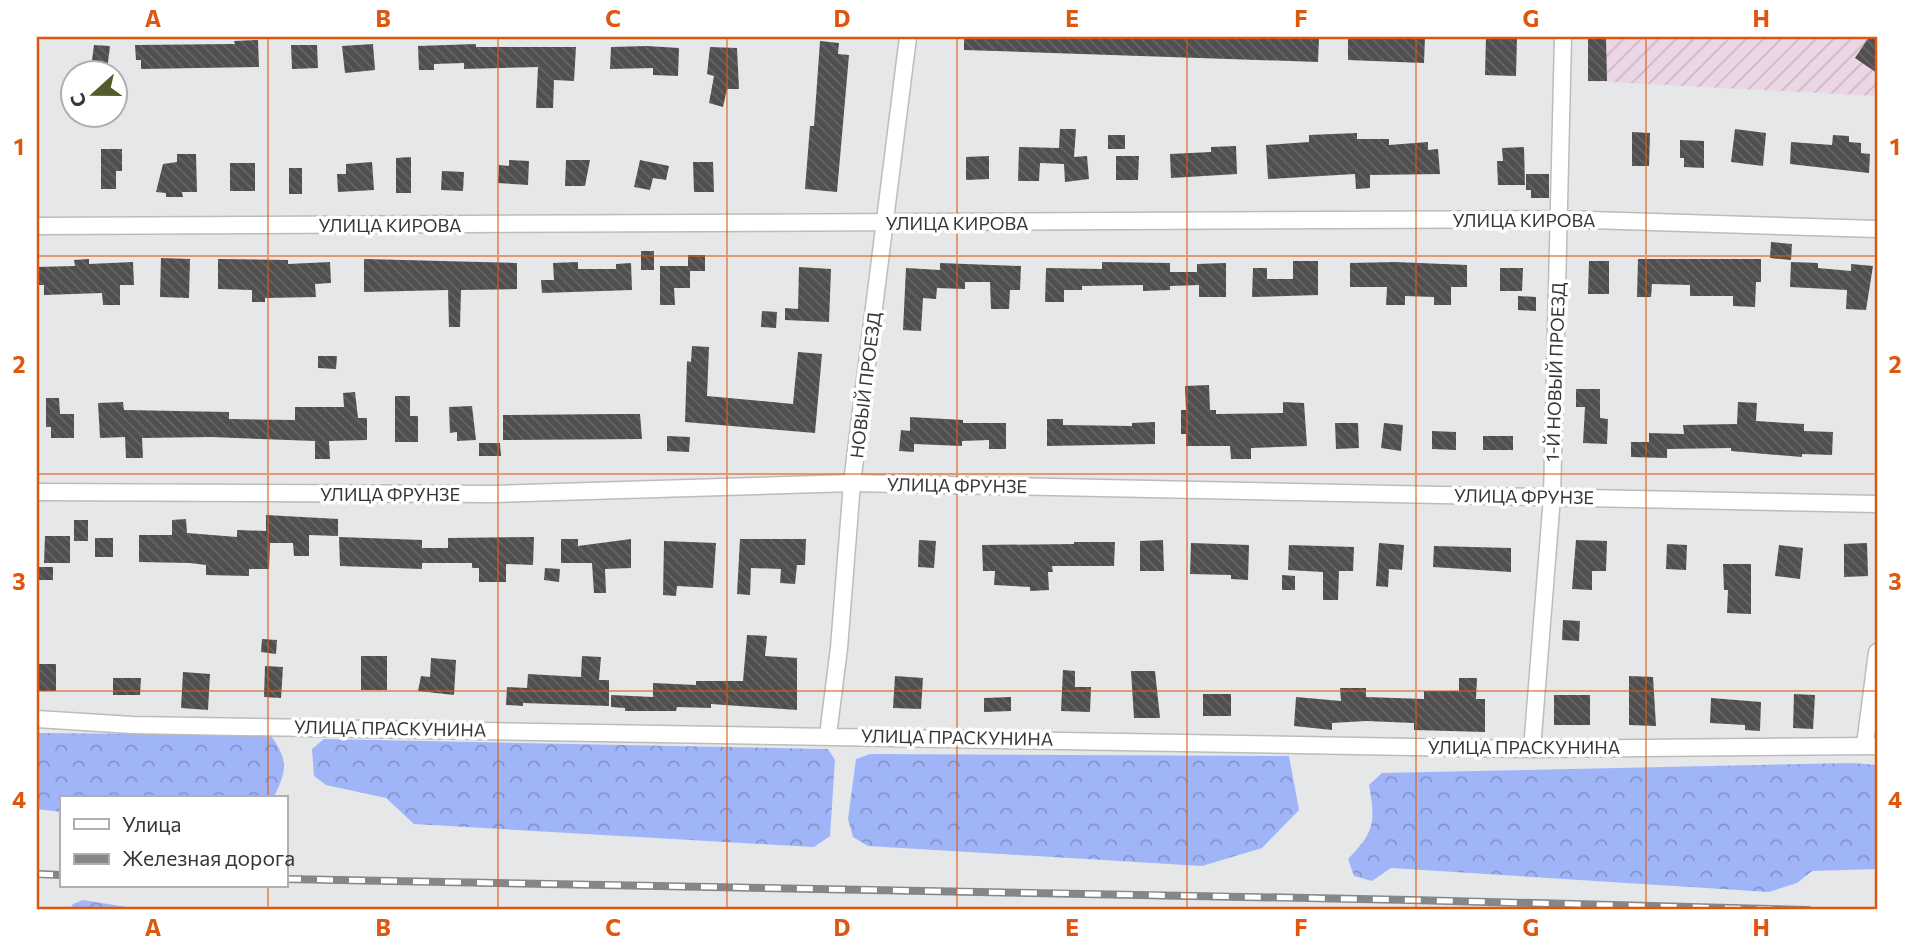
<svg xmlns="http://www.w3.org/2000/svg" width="1914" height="947" font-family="Commissioner,sans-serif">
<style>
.industrial{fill:url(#industrial-furrows)}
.forest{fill:url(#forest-crowns)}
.building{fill:url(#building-back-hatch)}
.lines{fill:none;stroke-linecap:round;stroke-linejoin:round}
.minor-casing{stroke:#bbbcbe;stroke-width:19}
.minor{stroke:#fff;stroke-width:16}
.rail-casing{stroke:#858687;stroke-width:8}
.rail{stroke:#fff;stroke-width:5;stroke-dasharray:16;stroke-linecap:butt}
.grid{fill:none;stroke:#df570e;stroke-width:2;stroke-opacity:0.55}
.labels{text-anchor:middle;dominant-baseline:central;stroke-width:7;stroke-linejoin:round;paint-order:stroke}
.street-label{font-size:18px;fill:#373738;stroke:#fff}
.neatline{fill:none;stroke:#df570e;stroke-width:2.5}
.grid-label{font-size:23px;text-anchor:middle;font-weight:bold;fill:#df570e}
</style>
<defs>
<pattern id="industrial-furrows" width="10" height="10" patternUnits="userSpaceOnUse" patternTransform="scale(1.75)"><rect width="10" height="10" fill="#ebd6e5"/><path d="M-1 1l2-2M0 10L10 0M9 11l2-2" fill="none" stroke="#cab8c5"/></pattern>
<pattern id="forest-crowns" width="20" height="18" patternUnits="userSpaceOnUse" patternTransform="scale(1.75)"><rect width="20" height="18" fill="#a0b5f8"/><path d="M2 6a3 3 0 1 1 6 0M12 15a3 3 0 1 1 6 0" fill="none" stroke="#8394ca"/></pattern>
<pattern id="building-back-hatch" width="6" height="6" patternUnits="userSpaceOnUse" patternTransform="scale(1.75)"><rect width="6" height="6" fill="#504e4f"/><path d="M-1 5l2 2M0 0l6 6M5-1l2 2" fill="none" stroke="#676566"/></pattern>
</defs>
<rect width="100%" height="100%" fill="#e6e7e9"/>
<!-- industrial -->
<path class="industrial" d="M1588,37H1877V96L1588,81Z"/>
<!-- forest -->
<path class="forest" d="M37,733L270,735C289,759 287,772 273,798H61V812L37,809Z
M324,739L828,749L835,760L830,836L814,847L414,824L386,798L326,785L314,776L312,749Z
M870,754L1289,756L1299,810L1262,848L1202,866L868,846L853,837L848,819L856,759Z
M1852,763L1877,765V869L1812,871L1797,883L1769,892L1391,868L1372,881L1354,876L1348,859C1374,833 1376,822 1369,785L1382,773Z
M83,900L145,910H69L73,904Z"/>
<!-- building -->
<path class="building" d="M964,37H1319L1318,62L964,50Z
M1348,37H1425L1424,63L1348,60Z
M1486,37H1517L1516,76L1485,75Z
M1588,37H1606L1607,81H1588Z
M1869,37H1877V73L1855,58Z
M258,40L259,67L141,69V60H136L135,45L235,44L234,41Z
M820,41L839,43L838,54L849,55L837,192L805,189L810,126H814Z
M373,44L375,70L345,73L342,46Z
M476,44V47H576L574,81L554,80L553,108H536L538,67L464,69V63L434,64V70H419L418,46Z
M94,45L110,46L107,70L91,68Z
M291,45H317L318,68L292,69Z
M647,46L679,48L678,76L653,75V68L610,69L611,47Z
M710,47L737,48L739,89H727L723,107L709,103L714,76L707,74Z
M1060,129H1076L1074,157L1087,156L1089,179L1065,182L1064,164L1040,163L1039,181H1018L1019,147L1059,148Z
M1735,129L1766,133L1763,166L1731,162Z
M1632,132L1650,133L1649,166H1632Z
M1357,133V139H1389V145L1428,142V150L1438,149L1440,174L1370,175V188L1356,189L1355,174L1268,179L1266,145L1309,142V135Z
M1108,135H1125V149H1108Z
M1833,135L1849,136V142L1861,143V153L1870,154L1869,173L1790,164L1791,142L1832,145Z
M1680,140L1704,141V168L1684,167V158H1680Z
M1236,146L1237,174L1171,178L1170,154L1211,152V147Z
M1524,147L1525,185H1498L1497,161H1503L1502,148Z
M101,149H122V171H116V189H101Z
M177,154H196L197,192H182L183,197H166V193L156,192L163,164L177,162Z
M989,156V179L966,180V157Z
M1116,156H1139L1138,180H1116Z
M411,157V193H396V158Z
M509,160L529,161L528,185L498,183L499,165L509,166Z
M566,160H590L585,186H565Z
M640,160L669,166L666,180L653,178L650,190L634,187Z
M372,162L374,190L338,192L337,174H346V164Z
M693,162H713L714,192H694Z
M230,163H255V191H230Z
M289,168H302V194H289Z
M442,171L464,172L463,191L441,190Z
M1526,174H1549V198H1531V190H1526Z
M1771,242L1792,244L1791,260L1770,258Z
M641,251H654V270H641Z
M688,255H705V271H690V288H674L675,305H660V266H688Z
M161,258L190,259L189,298L160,297Z
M89,259V264L133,262L134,285H120V305H103L102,293L44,295V285H37V267L75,266L74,260Z
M218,259L288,260V264L330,262L331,283L315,284L316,297L265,298V302H252V290L218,289Z
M364,259L517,263V289L461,290L460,327H449L448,290L364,292Z
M1638,259H1761V282H1756L1755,307L1733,306V296H1690V285L1652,284L1651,297H1637Z
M1293,261H1318V295L1252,297L1253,268H1267V279H1293Z
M1589,261H1609V294H1588Z
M578,262V269H616V264L631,263L632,290L542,293L541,280H554L553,263Z
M1102,262L1170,263V272H1197V264L1226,263V297H1199V285L1170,286V290L1143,291V285L1082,286V290H1064V302H1045L1046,268L1102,269Z
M1395,262L1467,265V287H1451V305H1434V297L1405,296V305H1386L1387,287H1350V263Z
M1791,262L1818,263V268L1851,271V264L1873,266L1866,310L1846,309L1847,290L1790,287Z
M940,263L1021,266L1020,290H1010L1009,309H991L990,282H965V289L937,288L936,299L923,298L921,331L903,330L906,268L940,270Z
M799,267L831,269L829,322L785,320V308L798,309Z
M1500,268H1523L1522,291H1500Z
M1518,296L1536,297V311L1518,310Z
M762,311L777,312L776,328L761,327Z
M692,346L709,347L707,396L793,404L798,352L822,354L815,433L685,422L687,361L691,362Z
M318,356H337L336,369L318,368Z
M1209,385L1210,410H1216V414L1283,413V402L1304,403L1307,446L1251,448V459H1231L1230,446H1186V434H1181V410H1186L1185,386Z
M1576,389H1600V418L1608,419L1607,444L1583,443L1585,407H1576Z
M355,392L358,418H367V440L329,441L330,459H315V441L211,437L142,438L143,458H126L125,437L100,438L98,403L123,402L124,410L229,412V419L295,420V407H344L343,393Z
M395,396H410V416H418V442H395Z
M46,398H59L60,414H74V438H51V427H46Z
M1738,402L1757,403L1756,421L1804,424V431L1833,432L1832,455L1802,454V457L1731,451V448L1667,449V458L1631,457V442H1649V433L1684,434L1683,425L1737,424Z
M472,406L476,440L457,441V432L450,433L449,407Z
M615,414H640L642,439L503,440V415Z
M910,417L963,420V423H1006V449H989V440L962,441V446L914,444V452L899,451L901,430L910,431Z
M1047,419H1063V425L1132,426V423L1155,422V444L1047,446Z
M1335,423H1358L1359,448L1336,449Z
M1384,423L1403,425L1401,451L1381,448Z
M1432,431L1456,432V450L1432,449Z
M667,436L690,437L689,452L667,451Z
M1483,436H1513V450H1483Z
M479,443H500L501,456H479Z
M266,515L338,519V536L309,535V556H294L293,543H270L269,569H249V576L206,575V565L190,563L139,562V535H172V520L186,519L187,533L237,537V530L266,531Z
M74,520H88V541H74Z
M45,536H70V563H44Z
M339,537L422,540V548H448V538L534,537L533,565L506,564V582H479V568H472V563H422V569L340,566Z
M95,538H113V557H95Z
M561,539H578V546L631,539V568L605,569L606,593H594L592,563H561Z
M740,539H806L805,565H797L795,584L780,583L781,569L751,568L750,595L737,594Z
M919,540L936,541L934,568L918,567Z
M1163,540L1164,571H1140V541Z
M1576,540L1607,541L1606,571H1592V590L1572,589Z
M664,541L716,543L713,588L677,586L676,596L663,595Z
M1074,542H1115L1114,566H1052L1053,572H1048L1049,590L1030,591V587L994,585L995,571H983L982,545L1074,544Z
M1191,543L1249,545L1248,580L1231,579V575L1190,574Z
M1379,543L1404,545L1402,570L1389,569L1388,587L1376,586Z
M1867,543L1868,576L1844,577V544Z
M1667,544L1687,545L1686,570L1666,569Z
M1289,545L1354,547L1353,571H1339L1338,600H1323V572L1288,570Z
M1779,545L1803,548L1800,579L1775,576Z
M1434,546L1511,548V572L1433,567Z
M1723,564H1751V614L1727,613L1728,590H1724Z
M39,567H53V580H39Z
M545,568L560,569L559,582L544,580Z
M1282,575L1295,576V590H1282Z
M1563,620L1580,621L1579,641L1562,640Z
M747,635L767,636L765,656L797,658V710L711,704V708L677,707L676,711H625V708L611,707V695L653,697V683L696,685V681H743Z
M262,639L277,640L276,654L261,652Z
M361,656H387V690H361Z
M582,656L601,657L599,680H609V706L523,703V706L506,705L507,687L527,688L528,674L581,677Z
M431,658L456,660L454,695L418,691L421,676L430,677Z
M37,664H56V691H37Z
M265,666L283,667L281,698L264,697Z
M1063,670L1075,671V687H1091L1090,712L1061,711Z
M1131,671H1155L1160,718H1134Z
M183,672L210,674L208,710L181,708Z
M895,676L923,678L921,709L893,708Z
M1629,676L1653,677L1656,726L1629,725Z
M113,678H141L140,695H113Z
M1459,678H1477L1476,699H1485V732L1414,730V723L1366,721L1332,723V730L1294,726L1296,697L1341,701L1340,688H1366V697L1424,699V691H1459Z
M1203,694H1231V716H1203Z
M1794,694L1815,695L1813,729L1793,728Z
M1554,695H1590V725H1554Z
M1011,697V711L984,712V698Z
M1711,698L1761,702L1760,731L1745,730V725L1710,723Z"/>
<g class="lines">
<defs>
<path id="minor" d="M37,226L1559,219L1877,229
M37,492L495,494L852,483L1877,504
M37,719L132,725L1532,749L1877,746
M828,735L839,648L852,483L908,37
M1865,745L1877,652
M1532,749L1552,497L1563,37"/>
</defs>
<!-- minor casing -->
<use href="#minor" class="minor-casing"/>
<!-- minor -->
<use href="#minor" class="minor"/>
<defs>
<path id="rail" d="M37,874L61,875
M285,879L1411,900L1808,910"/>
</defs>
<!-- rail casing -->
<use href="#rail" class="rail-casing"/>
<!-- rail -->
<use href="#rail" class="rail"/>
</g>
<!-- grid -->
<path class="grid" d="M268,37V798M498,37V910M727,37V910M957,37V910M1187,37V910M1416,37V910M1646,37V910M37,256H1877M37,474H1877M37,691H1877M268,886V910"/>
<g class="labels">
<!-- street labels -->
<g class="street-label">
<text x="1524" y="220">УЛИЦА КИРОВА</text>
<text x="957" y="223">УЛИЦА КИРОВА</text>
<text x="390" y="225">УЛИЦА КИРОВА</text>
<text transform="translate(1555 372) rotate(-88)">1-Й НОВЫЙ ПРОЕЗД</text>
<text transform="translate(865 385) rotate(-83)">НОВЫЙ ПРОЕЗД</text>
<text transform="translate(957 485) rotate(1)">УЛИЦА ФРУНЗЕ</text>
<text x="390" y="494">УЛИЦА ФРУНЗЕ</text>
<text transform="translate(1524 496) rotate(1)">УЛИЦА ФРУНЗЕ</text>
<text transform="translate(390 728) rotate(1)">УЛИЦА ПРАСКУНИНА</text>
<text transform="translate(957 737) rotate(1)">УЛИЦА ПРАСКУНИНА</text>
<text x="1524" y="747">УЛИЦА ПРАСКУНИНА</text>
</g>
</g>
<!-- border -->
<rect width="1914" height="947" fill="none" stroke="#ffffff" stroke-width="77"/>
<!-- legend -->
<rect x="60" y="796" width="228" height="91" fill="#ffffff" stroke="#afafaf" stroke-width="2"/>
<rect x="74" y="819" width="35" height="10" fill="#ffffff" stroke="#afafaf" stroke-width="2"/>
<text x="122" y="832" font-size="21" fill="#373738">Улица</text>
<rect x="74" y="854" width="35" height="10" fill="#858687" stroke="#afafaf" stroke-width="2"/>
<text x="122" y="866" font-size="21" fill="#373738">Железная дорога</text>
<!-- north arrow -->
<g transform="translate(94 94) rotate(249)"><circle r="33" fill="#ffffff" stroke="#afafaf" stroke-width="2"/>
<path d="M0-5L12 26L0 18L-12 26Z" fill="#545c2b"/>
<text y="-10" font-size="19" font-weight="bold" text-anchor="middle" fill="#373738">С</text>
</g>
<rect x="38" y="38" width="1838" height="870" class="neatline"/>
<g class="grid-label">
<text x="153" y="27">A</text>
<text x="383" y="27">B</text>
<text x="613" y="27">C</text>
<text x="842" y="27">D</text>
<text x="1072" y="27">E</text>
<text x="1301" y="27">F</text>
<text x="1531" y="27">G</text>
<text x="1761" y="27">H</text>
<text x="19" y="155">1</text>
<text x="1895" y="155">1</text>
<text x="19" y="373">2</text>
<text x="1895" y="373">2</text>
<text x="19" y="590">3</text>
<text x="1895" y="590">3</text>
<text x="19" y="808">4</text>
<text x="1895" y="808">4</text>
<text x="153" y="936">A</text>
<text x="383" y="936">B</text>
<text x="613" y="936">C</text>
<text x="842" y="936">D</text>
<text x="1072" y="936">E</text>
<text x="1301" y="936">F</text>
<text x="1531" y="936">G</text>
<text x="1761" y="936">H</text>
</g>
</svg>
